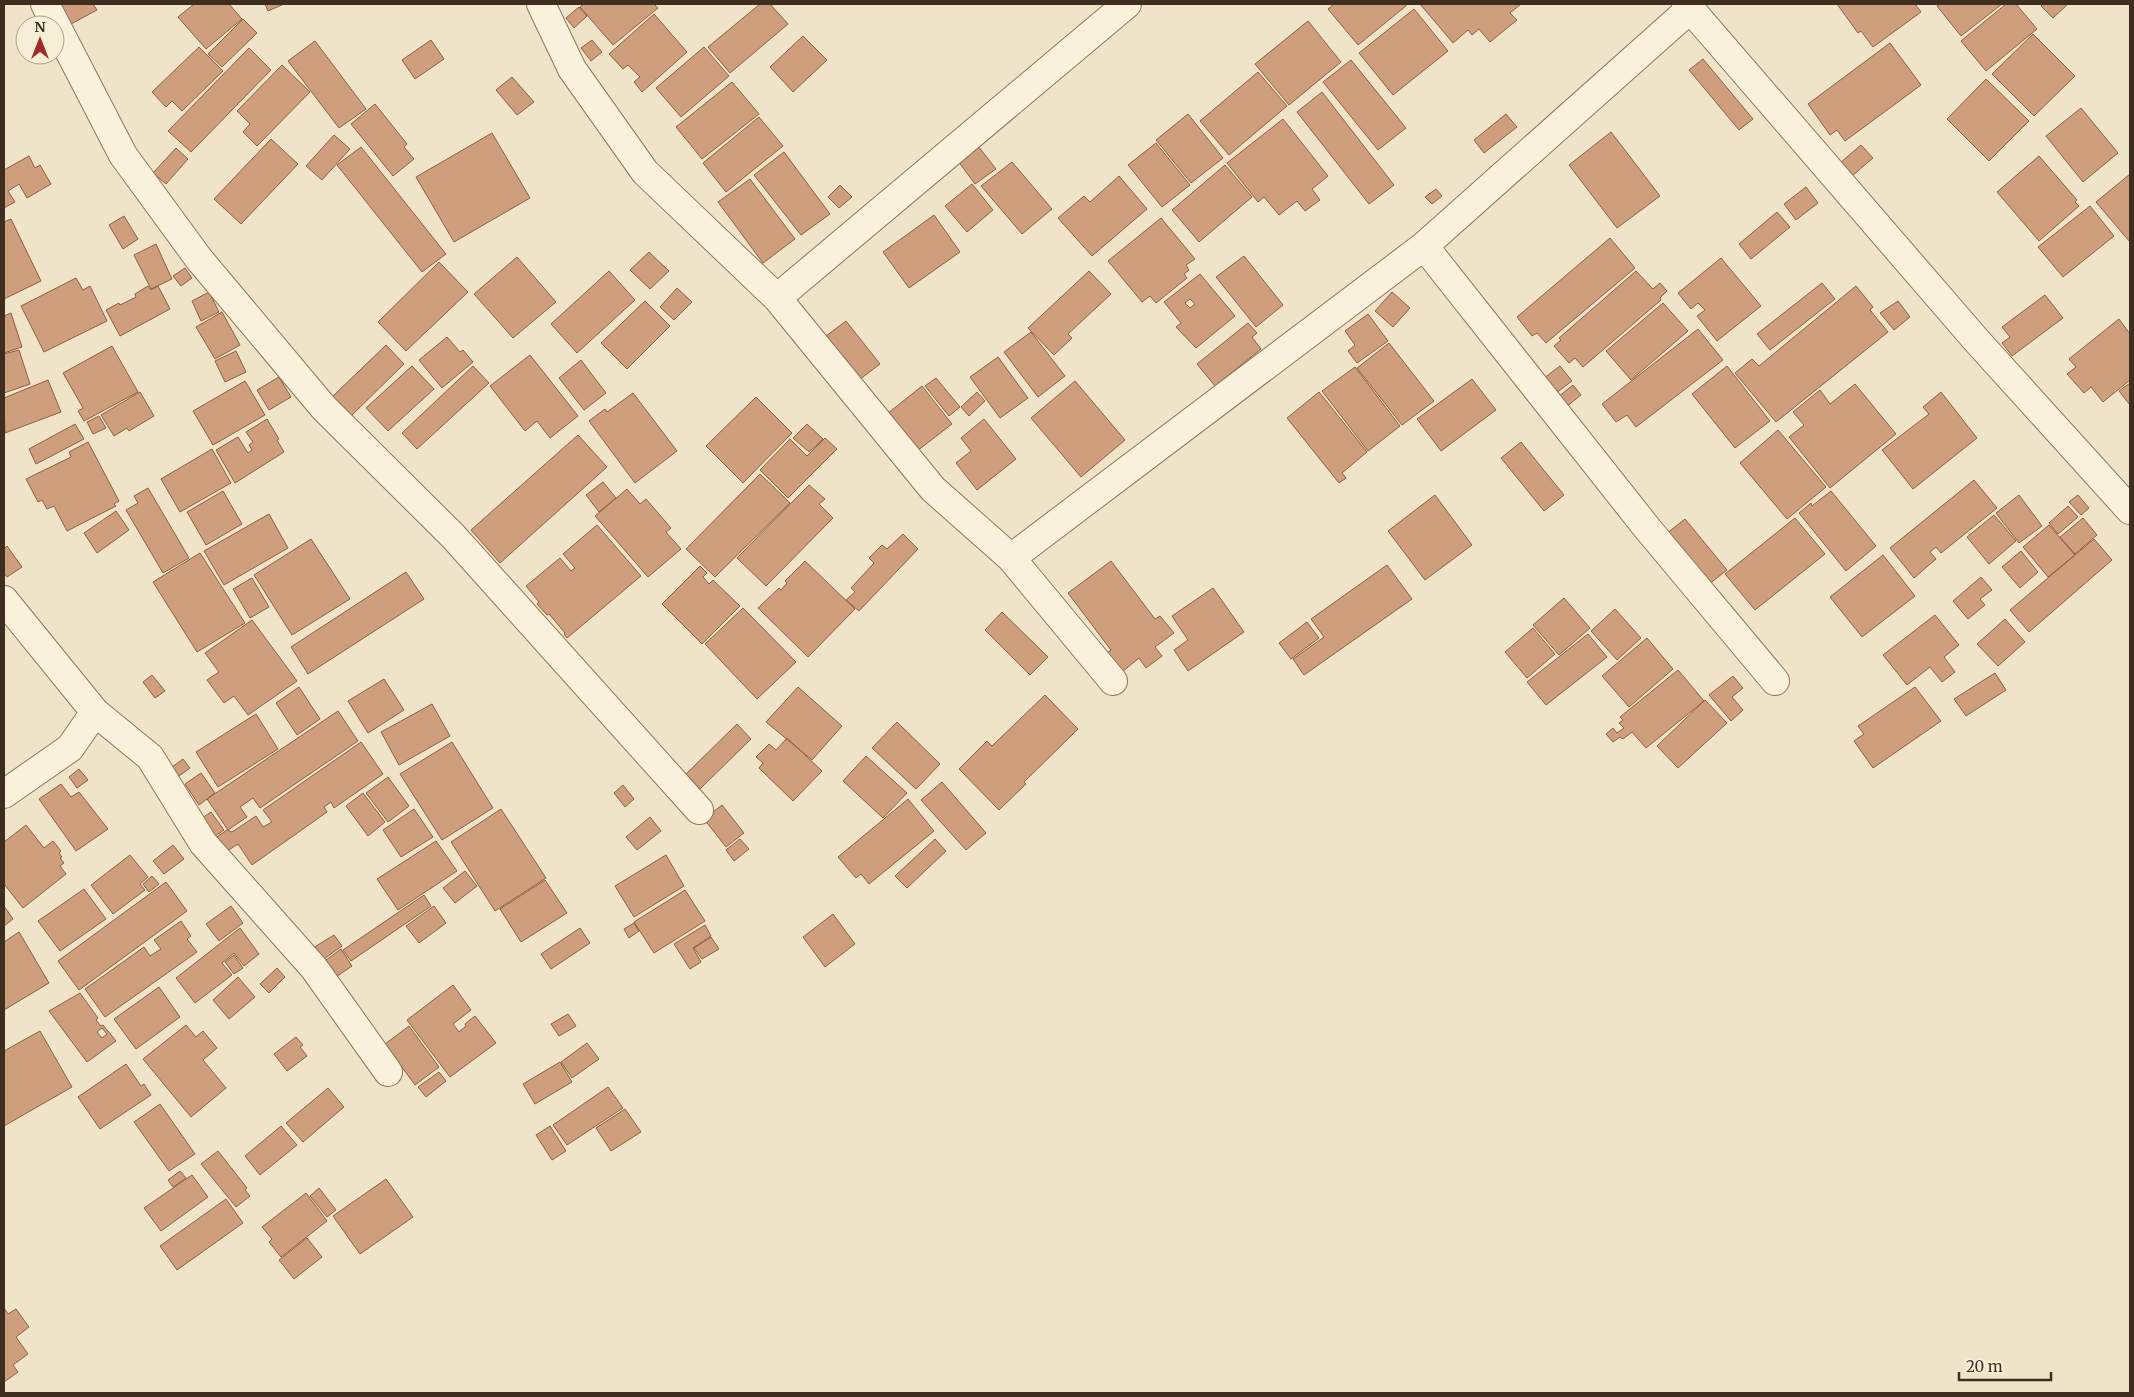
<svg xmlns="http://www.w3.org/2000/svg" width="2134" height="1397" font-family="Merriweather,serif">
<style>
.building{fill:#cf9f7d;stroke:#8d5f41;fill-rule:evenodd}
.lines{fill:none;stroke-linecap:round;stroke-linejoin:round}
.street-casing{stroke:#8d765c;stroke-width:30}
.street{stroke:#faf1dc;stroke-width:28}
</style>
<rect width="100%" height="100%" fill="#f0e4c8"/>
<!-- building -->
<path class="building" d="M60,4H93L97,10L71,24Z
M194,4H229L242,19L206,49L178,17Z
M265,4H284L268,11Z
M584,4H654L658,8L613,45L580,7Z
M760,4H770L788,24L730,73L708,47Z
M1334,4H1405L1406,6L1358,45L1328,9Z
M1420,4H1521L1510,13L1517,20L1490,42L1479,29L1472,35L1468,30L1453,43Z
M1837,4H1915L1921,12L1873,47L1861,31L1858,33Z
M1940,4H2002L1961,36L1937,6Z
M2006,4H2016L2037,29L1986,71L1961,41Z
M2043,4H2068L2053,18L2041,6Z
M579,7L587,16L574,28L566,18Z
M1414,9L1448,51L1393,95L1359,53Z
M654,14L687,52L642,92L634,82L640,77L628,65L623,69L609,54Z
M243,19L257,33L222,67L208,54Z
M1308,21L1341,62L1289,105L1255,64Z
M2033,34L2075,76L2034,116L1992,74Z
M803,36L827,60L793,92L770,67Z
M431,40L444,59L415,79L402,60Z
M592,40L602,52L591,61L581,48Z
M315,41L366,109L339,128L288,61Z
M1890,43L1921,85L1845,141L1837,130L1830,135L1808,104Z
M199,47L223,71L182,111L172,101L166,107L152,92Z
M704,47L729,76L681,117L656,88Z
M249,48L271,70L191,152L168,131Z
M1703,59L1753,119L1739,130L1689,70Z
M1351,60L1406,128L1378,150L1323,82Z
M282,65L310,92L257,146L243,132L250,124L237,111Z
M1258,72L1287,106L1229,155L1200,121Z
M512,77L534,102L517,115L496,90Z
M1986,79L2029,121L1989,161L1947,119Z
M732,82L759,114L702,159L676,127Z
M1322,92L1394,185L1369,204L1297,112Z
M375,104L407,144L404,147L414,159L393,176L351,124Z
M2081,108L2118,153L2083,182L2046,136Z
M1188,114L1223,158L1191,183L1156,140Z
M1506,114L1517,127L1484,153L1474,140Z
M759,117L783,146L726,192L703,163Z
M1283,119L1328,176L1312,189L1320,200L1305,211L1297,201L1279,215L1264,197L1258,202L1227,163Z
M1611,132L1660,196L1617,228L1569,165Z
M492,133L530,198L454,242L416,177Z
M334,135L350,149L322,180L306,166Z
M271,139L298,164L241,224L214,199Z
M1156,143L1190,185L1162,207L1128,165Z
M1861,145L1873,158L1852,176L1840,163Z
M978,146L996,169L975,184L958,161Z
M361,147L446,254L422,272L337,165Z
M176,148L188,159L166,184L153,173Z
M784,152L830,214L801,235L754,175Z
M29,156L35,168L40,165L51,184L27,198L19,184L8,191L15,202L4,208V170Z
M2039,156L2077,200L2075,202L2079,206L2039,241L1997,192Z
M1012,162L1052,209L1022,234L981,186Z
M1225,165L1252,197L1199,242L1172,210Z
M2130,174V242L2096,202Z
M1119,176L1147,209L1092,256L1058,218L1084,196L1090,202Z
M750,179L795,239L763,263L718,202Z
M972,184L993,210L967,232L945,206Z
M840,185L852,197L839,208L828,197Z
M1806,187L1818,203L1796,220L1784,204Z
M1436,189L1442,196L1432,204L1425,197Z
M2090,206L2114,236L2063,277L2038,247Z
M1777,212L1790,227L1751,259L1739,244Z
M934,215L960,252L909,288L883,252Z
M124,216L138,239L123,249L109,225Z
M1161,218L1195,259L1186,265L1189,270L1184,274L1187,278L1156,303L1150,296L1142,302L1108,261Z
M11,219L41,281L4,299V222Z
M1610,238L1635,268L1546,343L1537,333L1532,336L1517,317Z
M156,244L172,279L151,289L134,255Z
M649,252L669,271L650,289L630,270Z
M1244,256L1283,305L1256,327L1216,277Z
M517,257L556,302L513,338L474,294Z
M1721,258L1761,306L1717,341L1697,316L1705,310L1698,303L1691,309L1678,293Z
M439,262L468,292L406,351L378,322Z
M185,268L192,278L181,286L173,276Z
M609,271L635,300L577,353L551,324Z
M1089,271L1111,294L1068,334L1072,338L1054,355L1028,328Z
M1636,271L1653,289L1660,283L1667,291L1660,298L1661,300L1583,367L1575,358L1569,363L1554,346L1561,340L1559,338Z
M1200,274L1235,316L1196,348L1176,327L1181,323L1164,302ZM1190,299L1195,304L1190,308L1185,303Z
M76,278L83,290L90,286L107,321L44,352L21,306Z
M1822,283L1835,299L1770,350L1757,334Z
M148,286L151,290L158,286L170,309L120,336L106,310L119,303L120,305L136,297L135,294Z
M1856,286L1873,307L1870,310L1888,332L1776,422L1735,373L1752,359L1759,366Z
M677,288L692,302L674,320L660,307Z
M209,292L219,312L201,321L192,301Z
M1392,292L1410,308L1393,327L1375,311Z
M2045,295L2063,318L2012,356L2002,343L2010,337L2002,327Z
M645,301L670,326L627,369L601,343Z
M1898,301L1910,317L1894,330L1880,313Z
M1663,303L1688,331L1631,380L1606,351Z
M222,312L240,345L215,359L196,327Z
M11,313L22,347L4,353V316Z
M1368,314L1388,341L1357,363L1348,351L1355,345L1345,331Z
M2119,319L2130,334V380L2103,402L2091,387L2084,393L2067,374L2076,367L2069,359Z
M846,321L880,364L855,383L822,339Z
M1248,323L1257,333L1252,337L1261,349L1215,386L1197,364Z
M1698,329L1723,360L1636,427L1627,415L1616,422L1602,404Z
M1031,332L1065,376L1038,397L1004,352Z
M447,337L460,352L463,350L473,362L442,388L419,360Z
M1389,343L1434,401L1402,425L1357,368Z
M386,345L404,364L350,417L331,398Z
M112,346L138,392L84,421L78,411L83,408L63,373Z
M19,350L30,384L4,393V354Z
M236,351L246,372L225,382L215,361Z
M530,355L578,416L550,438L537,421L525,431L490,386Z
M998,357L1028,398L1000,418L970,377Z
M581,360L606,393L584,410L559,378Z
M412,366L434,389L388,431L366,408Z
M473,366L489,383L417,449L402,433Z
M1560,366L1572,381L1551,397L1539,382Z
M1727,366L1770,421L1735,448L1692,394Z
M1355,367L1400,426L1368,451L1322,391Z
M279,377L291,397L269,410L257,390Z
M936,378L960,407L949,416L925,386Z
M1472,379L1496,410L1441,451L1417,419Z
M48,380L61,412L5,433L4,398Z
M245,381L265,415L213,445L193,411Z
M1075,381L1125,440L1081,477L1031,418Z
M2130,383V405L2119,391Z
M1855,384L1896,434L1830,488L1789,437L1804,425L1793,412L1820,390L1830,404Z
M1573,385L1581,395L1561,411L1553,401Z
M922,386L952,424L917,451L887,414Z
M140,392L154,416L129,431L127,428L114,436L101,415Z
M977,392L985,401L969,416L961,407Z
M1319,392L1367,452L1342,473L1346,478L1339,483L1287,418Z
M1941,392L1977,438L1913,489L1882,450L1929,414L1923,407Z
M633,393L677,451L635,483L589,421L605,409L607,412Z
M756,397L792,433L743,483L706,446Z
M99,416L106,428L93,434L87,422Z
M267,419L279,439L277,440L284,452L235,483L216,450L238,437L248,453L252,450L249,445L253,442L246,432Z
M984,419L1016,459L977,490L956,463L971,451L961,438Z
M75,424L84,439L36,464L29,449Z
M807,424L823,439L809,452L793,438Z
M1778,430L1826,487L1787,519L1740,463Z
M578,435L607,467L500,563L471,530Z
M825,438L837,449L788,498L760,470L790,439L807,456Z
M88,442L119,501L114,504L116,506L67,531L54,506L47,509L42,500L38,502L26,479L71,457L69,452Z
M1521,442L1564,495L1544,511L1501,458Z
M212,449L231,483L180,512L161,479Z
M760,474L790,503L715,577L686,549Z
M1974,480L1997,508L1941,553L1936,547L1930,552L1936,559L1914,578L1890,548Z
M603,482L616,498L599,512L586,495Z
M809,485L825,499L819,504L833,518L766,586L737,558Z
M148,488L189,558L163,573L126,510L138,503L134,496Z
M627,489L640,504L646,499L671,528L666,532L681,549L648,577L595,516Z
M223,491L242,524L206,545L187,512Z
M1831,491L1876,546L1846,571L1799,513L1811,503L1812,506Z
M1435,495L1472,545L1425,580L1388,531Z
M2019,495L2042,526L2019,543L1996,513Z
M2078,495L2089,508L2081,515L2069,502Z
M2068,506L2078,517L2058,534L2049,523Z
M116,511L129,530L97,553L84,533Z
M269,514L288,548L224,585L204,551Z
M1994,515L2016,541L1989,564L1967,537Z
M1795,518L1825,554L1755,610L1725,574Z
M2083,518L2097,535L2075,554L2060,537Z
M1685,519L1727,570L1708,585L1666,534Z
M597,525L641,576L567,638L564,634L565,633L549,614L547,615L537,604L539,602L526,586L560,558L571,571L575,568L563,554Z
M2049,525L2075,555L2048,577L2023,547Z
M903,534L918,549L859,611L846,600L855,592L851,588L874,563L869,558L882,545L887,549Z
M311,539L350,599L292,635L254,575Z
M2094,539L2112,560L2029,632L2010,610Z
M7,546L22,567L7,577L4,573V549Z
M2021,551L2038,572L2020,588L2002,567Z
M200,553L245,623L197,652L153,582Z
M1883,555L1915,596L1862,637L1830,597Z
M805,561L855,609L808,657L758,608L779,588L781,590L787,583L785,581Z
M1111,561L1155,619L1160,616L1174,633L1155,647L1162,656L1146,668L1139,658L1122,672L1107,653L1111,650L1068,593Z
M1387,565L1412,599L1304,675L1293,659L1324,637L1311,619Z
M700,566L707,573L703,577L709,584L713,580L740,606L702,644L662,604Z
M406,572L424,599L308,674L291,647Z
M1981,577L1992,590L1980,599L1985,605L1968,619L1953,601Z
M252,578L269,607L250,618L233,589Z
M1213,588L1244,632L1188,671L1174,650L1188,640L1172,616Z
M1564,598L1590,628L1559,655L1533,625Z
M743,608L796,662L757,699L705,644Z
M1615,609L1641,638L1617,660L1591,631Z
M1002,612L1048,657L1030,675L985,630Z
M1935,615L1959,645L1944,657L1955,672L1942,682L1930,667L1907,685L1883,655Z
M2005,619L2025,642L1998,666L1977,644Z
M252,620L297,681L248,715L234,696L224,703L207,680L219,672L205,653Z
M1307,622L1319,638L1291,659L1279,643Z
M1533,628L1555,654L1527,678L1505,652Z
M1588,634L1607,657L1546,705L1527,682Z
M1647,638L1673,669L1629,707L1602,676Z
M1678,670L1704,701L1646,748L1632,732L1623,739L1620,737L1613,742L1606,734L1613,728L1617,733L1624,728L1619,723L1623,720L1620,717Z
M1995,673L2006,690L1966,716L1954,699Z
M152,675L165,691L155,698L143,682Z
M1733,676L1743,688L1732,697L1743,710L1731,721L1709,695Z
M384,679L404,710L368,733L348,701Z
M299,687L320,719L297,735L276,703Z
M798,687L842,726L812,760L766,722Z
M1915,687L1941,721L1873,768L1854,741L1864,734L1858,726Z
M1045,695L1078,729L1024,782L1026,784L999,810L959,769L987,741L992,746Z
M1705,700L1727,723L1678,768L1657,746Z
M432,704L450,736L399,765L381,732Z
M338,711L358,741L260,808L253,798L240,807L247,817L228,830L207,799Z
M256,714L278,749L218,787L196,752Z
M897,722L940,764L916,789L872,748Z
M737,724L751,739L700,789L686,774Z
M787,738L822,771L793,801L759,768L763,763L756,757L769,744L776,750Z
M361,742L383,774L334,808L331,802L324,807L327,812L252,865L238,844L221,855L211,841L227,830L232,832L256,816L263,827L272,822L263,810Z
M452,742L493,808L442,840L400,774Z
M866,756L907,793L883,818L843,781Z
M183,759L190,768L179,776L172,767Z
M79,769L88,780L77,788L69,777Z
M201,773L215,793L199,805L185,784Z
M388,777L409,806L388,822L366,793Z
M942,782L986,833L966,850L921,800Z
M61,784L71,797L79,792L108,829L76,851L39,799Z
M623,785L634,799L625,807L614,793Z
M363,793L385,822L368,836L346,806Z
M908,799L934,831L869,884L861,874L856,878L838,857Z
M722,805L744,833L726,847L704,819Z
M414,809L433,837L401,857L383,830Z
M501,809L546,878L495,911L451,842Z
M211,812L224,830L212,838L199,820Z
M650,817L661,831L637,850L626,837Z
M26,825L44,848L53,841L61,851L59,853L62,857L60,858L64,863L60,866L66,874L23,908L4,884V842Z
M740,839L749,849L734,861L726,850Z
M935,839L946,851L907,888L895,876Z
M436,841L457,871L398,910L377,879Z
M173,845L184,859L164,874L153,861Z
M130,855L148,877L140,884L145,890L113,914L91,885Z
M666,855L684,886L634,917L615,886Z
M465,871L477,886L455,903L443,888Z
M152,876L159,884L149,892L143,884Z
M545,880L567,913L521,942L500,909Z
M166,882L187,911L79,990L58,961Z
M84,889L106,919L60,951L38,921Z
M685,890L705,921L654,953L634,922Z
M424,895L431,906L351,961L343,950Z
M4,906L13,919L4,926Z
M231,906L243,923L219,941L206,924Z
M434,906L446,923L419,943L406,926Z
M833,914L855,944L825,967L803,937Z
M181,921L191,936L187,939L197,952L105,1017L85,989L144,947L150,956L161,949L154,940Z
M634,923L639,931L629,938L624,929Z
M705,925L711,936L693,948L701,962L690,969L674,944Z
M240,928L259,954L244,966L234,953L222,963L232,975L195,1003L176,978Z
M580,928L590,943L551,969L541,954Z
M19,932L49,983L4,1010V942Z
M334,935L342,946L321,961L313,948Z
M711,937L719,949L702,959L694,948Z
M341,949L352,966L333,979L322,963Z
M234,955L243,968L234,974L225,962Z
M277,968L285,977L269,993L260,984Z
M238,977L255,997L229,1019L213,1000Z
M453,985L471,1010L453,1024L459,1032L466,1026L465,1024L475,1016L496,1043L450,1077L407,1020Z
M159,987L180,1017L136,1049L114,1019Z
M80,993L98,1018L96,1020L101,1026L103,1025L116,1041L87,1062L49,1011ZM102,1028L107,1034L102,1038L97,1032Z
M568,1014L576,1026L559,1036L551,1024Z
M186,1025L196,1037L203,1031L217,1048L203,1060L226,1088L191,1117L143,1059Z
M409,1026L439,1067L415,1085L385,1044Z
M40,1031L72,1087L4,1126V1051Z
M296,1037L303,1045L300,1047L307,1056L287,1071L274,1054Z
M587,1043L599,1059L572,1078L561,1062Z
M560,1062L572,1082L535,1104L523,1084Z
M126,1064L141,1086L144,1084L151,1095L100,1129L78,1097Z
M439,1072L446,1081L426,1097L418,1087Z
M608,1087L623,1108L567,1145L553,1125Z
M328,1088L344,1107L303,1142L286,1123Z
M160,1104L195,1154L169,1171L134,1122Z
M625,1109L641,1132L611,1151L596,1128Z
M281,1126L297,1145L260,1175L245,1156Z
M550,1126L566,1151L552,1160L536,1135Z
M218,1151L247,1188L245,1190L250,1196L236,1207L201,1164Z
M180,1171L186,1178L173,1187L168,1180Z
M192,1175L208,1197L161,1231L144,1208Z
M386,1179L413,1217L360,1254L333,1216Z
M319,1188L336,1210L327,1217L310,1196Z
M306,1193L327,1221L281,1257L269,1242L272,1239L262,1227Z
M226,1199L243,1223L177,1270L160,1246Z
M307,1238L322,1257L294,1279L279,1260Z
M4,1308L8,1314L16,1309L29,1327L16,1337L28,1354L13,1365L18,1372L4,1382Z"/>
<g class="lines">
<defs>
<path id="street" d="M45,4L123,155L199,259L324,408L453,536L699,810
M541,4L572,69L645,172L777,298L933,489L1011,558L1113,681
M1686,4L1977,341L2130,510
M1424,246L1647,528L1775,681
M777,298L1127,4
M1011,558L1424,246L1690,9
M4,600L95,712L150,757L203,843L314,968L388,1072
M4,794L70,748L95,712"/>
</defs>
<!-- street casing -->
<use href="#street" class="street-casing"/>
<!-- street -->
<use href="#street" class="street"/>
</g>
<!-- border -->
<rect width="2134" height="1397" fill="none" stroke="#3d2e20" stroke-width="10"/>
<!-- north arrow -->
<g transform="translate(40 40)"><circle r="24" fill="#f7eed8" stroke="#ada18e"/>
<path d="M0-4L9 19L0 12L-9 19Z" fill="#9e2a2b"/>
<text y="-8" font-size="14" font-weight="bold" text-anchor="middle" fill="#3d2e20">N</text>
</g>
<!-- scale -->
<path d="M1959 1372v8h92v-8" fill="none" stroke="#3d2e20" stroke-width="2.5"/>
<text x="1966" y="1372" font-size="15" fill="#3d2e20" stroke="#f7eed8" stroke-width="4" paint-order="stroke">20 m</text>
</svg>
